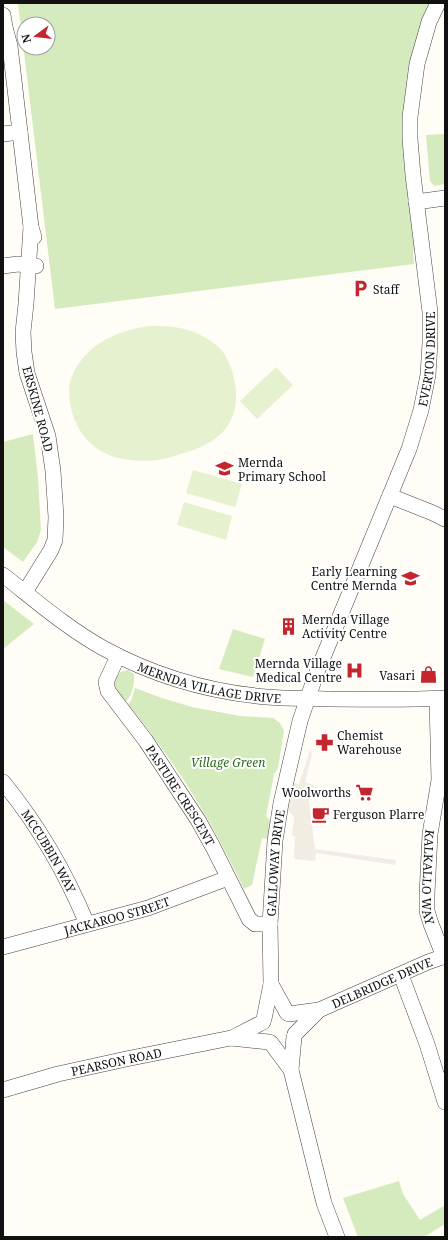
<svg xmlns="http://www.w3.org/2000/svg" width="448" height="1240" font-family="'Noto Serif',serif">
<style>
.green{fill:#d5ebbd;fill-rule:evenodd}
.pitch{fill:#e6f2cf}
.plaza{fill:#f1ede2}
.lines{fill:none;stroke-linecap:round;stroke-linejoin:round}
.minor-casing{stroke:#444;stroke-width:16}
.minor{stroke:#fff;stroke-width:15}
.labels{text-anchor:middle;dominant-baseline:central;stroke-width:4;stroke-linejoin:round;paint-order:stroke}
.poi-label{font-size:12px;fill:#111;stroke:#fff;text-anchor:start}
.street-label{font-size:12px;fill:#111;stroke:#fff}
.park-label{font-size:12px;font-style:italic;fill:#2f6b1f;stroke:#fff}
</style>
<rect width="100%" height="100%" fill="#fffdf5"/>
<!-- green -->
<path class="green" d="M18,3H431L415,48L416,246L413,251L414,264L55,309ZM24,24H48V48H24Z
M445,134V184L435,186L430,181L426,135Z
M33,434L38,478L41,530L37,542L23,562L3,547V442Z
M3,600L34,624L3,649Z
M233,629L265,639L253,677L219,669Z
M128,670L134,674C135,682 132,697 125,702L113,688C114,677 117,672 128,670Z
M135,688L162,698L192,707L240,716L273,718L280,723L284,731L278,768L274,774L266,816L272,823L270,839L262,838L252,885L244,889L242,885C219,838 194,792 163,750C152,734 140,719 128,704L131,701Z
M399,1181L403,1194L420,1220L445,1205V1224L424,1237H358L343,1198Z"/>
<!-- pitch -->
<path class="pitch" d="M149,326C163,326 175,326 188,330C199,333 217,343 223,352C237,373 242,406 227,427C216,442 198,449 181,454C169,458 158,461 145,461C109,461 83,448 72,412C69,401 67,387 72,376C85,345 117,330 149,326Z
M276,367L293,385L257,419L240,401Z
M193,470L242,484L235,507L186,493Z
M184,502L232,516L226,540L177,525Z"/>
<!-- plaza -->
<path class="plaza" d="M310,750L312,754L305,782L316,786L315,795H308L315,849L396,860L395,865L316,853L315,861L294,859L295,836H292L294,817L287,809L294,783L299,784Z"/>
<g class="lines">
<defs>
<g id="minor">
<path d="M3,15L5,27L10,46L31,227L34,237"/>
<path d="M3,134L20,132"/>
<path d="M416,202L445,198"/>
<path d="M3,266L18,264L36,266"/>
<path d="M390,496L433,513L445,519"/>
<path id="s1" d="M3,575C35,600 67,628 103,648C154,676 209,692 267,697C288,699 309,698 330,699C369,699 407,700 445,698"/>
<path d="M25,592L51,550L55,540L56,517L53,471L48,436L27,373L24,352L23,332L26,304L31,227"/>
<path id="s2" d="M118,656L106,682L108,691L146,741L198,820L213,847L249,919L255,924H270"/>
<path id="s3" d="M437,699L439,780L430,834L427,894V911L431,924L444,957"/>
<path id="s4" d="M3,782C38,825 66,873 87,924"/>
<path id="s5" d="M3,947L148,908L228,878"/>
<path d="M401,975L427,1044L445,1102"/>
<path d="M271,984L287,1013"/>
<path id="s6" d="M289,1014L319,1010L428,962L445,956"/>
<path id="s7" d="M264,1019L271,984L270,924L275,841L281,803L300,721L315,677L409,449L421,410L428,375L430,343V312L413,175L410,139V117L417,64L429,22L438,3"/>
<path d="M295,1034L319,1010"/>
<path d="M294,1037L291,1070L324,1203L337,1237"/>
<path d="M232,1038L263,1022"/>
<path d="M271,1043L291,1070"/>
<path id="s8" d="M3,1090L58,1074L126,1059L231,1038L269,1042"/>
</g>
</defs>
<!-- minor casing -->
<use href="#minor" class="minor-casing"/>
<!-- minor -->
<use href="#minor" class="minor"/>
</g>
<!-- icons -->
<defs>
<symbol id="parking-bare" viewBox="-9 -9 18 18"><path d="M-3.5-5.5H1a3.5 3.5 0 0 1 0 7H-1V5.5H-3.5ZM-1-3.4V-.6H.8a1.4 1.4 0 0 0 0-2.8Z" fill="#c4262e" stroke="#fff" stroke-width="2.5" paint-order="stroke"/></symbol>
<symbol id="school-bare" viewBox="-9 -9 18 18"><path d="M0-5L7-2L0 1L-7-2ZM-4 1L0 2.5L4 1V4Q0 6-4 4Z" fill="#c4262e" stroke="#fff" stroke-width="2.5" paint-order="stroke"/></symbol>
<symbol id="building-bare" viewBox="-9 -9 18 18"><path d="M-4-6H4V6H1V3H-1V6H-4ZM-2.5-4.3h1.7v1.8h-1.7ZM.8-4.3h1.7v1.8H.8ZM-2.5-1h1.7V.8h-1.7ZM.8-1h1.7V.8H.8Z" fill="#c4262e" stroke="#fff" stroke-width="2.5" paint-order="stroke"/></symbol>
<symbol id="hospital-bare" viewBox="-9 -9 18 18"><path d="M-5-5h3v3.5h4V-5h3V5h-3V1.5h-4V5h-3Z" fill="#c4262e" stroke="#fff" stroke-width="2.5" paint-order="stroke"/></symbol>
<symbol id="shop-bare" viewBox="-9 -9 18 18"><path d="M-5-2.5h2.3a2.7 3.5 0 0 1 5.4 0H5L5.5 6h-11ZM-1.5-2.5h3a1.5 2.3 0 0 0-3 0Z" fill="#c4262e" stroke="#fff" stroke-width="2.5" paint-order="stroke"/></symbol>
<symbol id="pharmacy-bare" viewBox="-9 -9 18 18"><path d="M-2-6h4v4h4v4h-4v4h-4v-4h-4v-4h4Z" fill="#c4262e" stroke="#fff" stroke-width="2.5" paint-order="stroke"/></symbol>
<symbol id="supermarket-bare" viewBox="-9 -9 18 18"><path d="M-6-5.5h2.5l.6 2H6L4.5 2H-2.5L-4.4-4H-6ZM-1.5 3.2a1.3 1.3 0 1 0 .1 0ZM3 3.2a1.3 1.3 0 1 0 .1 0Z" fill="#c4262e" stroke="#fff" stroke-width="2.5" paint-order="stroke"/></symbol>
<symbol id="cafe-bare" viewBox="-9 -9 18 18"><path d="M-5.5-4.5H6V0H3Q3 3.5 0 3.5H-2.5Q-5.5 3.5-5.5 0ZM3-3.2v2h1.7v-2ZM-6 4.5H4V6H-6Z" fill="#c4262e" stroke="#fff" stroke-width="2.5" paint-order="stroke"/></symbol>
</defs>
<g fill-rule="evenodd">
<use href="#parking-bare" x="348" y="276" width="25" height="25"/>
<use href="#school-bare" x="212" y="456" width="25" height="25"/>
<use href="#school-bare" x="398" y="566" width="25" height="25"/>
<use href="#building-bare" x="276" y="614" width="25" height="25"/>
<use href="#hospital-bare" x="342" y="658" width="25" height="25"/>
<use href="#shop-bare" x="416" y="662" width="25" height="25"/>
<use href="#pharmacy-bare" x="312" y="730" width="25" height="25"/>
<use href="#supermarket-bare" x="352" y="780" width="25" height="25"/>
<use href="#cafe-bare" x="308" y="802" width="25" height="25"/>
</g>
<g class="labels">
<!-- poi labels -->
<g class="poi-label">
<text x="373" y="289">Staff</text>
<text x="238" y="462">Mernda<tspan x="238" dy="14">Primary School</tspan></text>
<text x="397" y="571" text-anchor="end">Early Learning<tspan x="397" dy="14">Centre Mernda</tspan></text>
<text x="302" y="619">Mernda Village<tspan x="302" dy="14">Activity Centre</tspan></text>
<text x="342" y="663" text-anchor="end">Mernda Village<tspan x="342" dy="14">Medical Centre</tspan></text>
<text x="415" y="675" text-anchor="end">Vasari</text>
<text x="337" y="735">Chemist<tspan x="337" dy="14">Warehouse</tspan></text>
<text x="351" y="792" text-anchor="end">Woolworths</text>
<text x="333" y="814">Ferguson Plarre</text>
</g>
<!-- street labels -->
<g class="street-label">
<text stroke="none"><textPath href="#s7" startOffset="687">EVERTON DRIVE</textPath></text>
<text transform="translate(38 409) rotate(75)">ERSKINE ROAD</text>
<text stroke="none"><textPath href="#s1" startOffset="237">MERNDA VILLAGE DRIVE</textPath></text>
<text stroke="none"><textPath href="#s2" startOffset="165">PASTURE CRESCENT</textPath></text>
<text stroke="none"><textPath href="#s4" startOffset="83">MCCUBBIN WAY</textPath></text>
<text stroke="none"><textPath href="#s7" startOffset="157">GALLOWAY DRIVE</textPath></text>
<text stroke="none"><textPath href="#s3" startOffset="179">KALKALLO WAY</textPath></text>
<text stroke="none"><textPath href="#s5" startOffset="118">JACKAROO STREET</textPath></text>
<text stroke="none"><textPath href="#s6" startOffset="99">DELBRIDGE DRIVE</textPath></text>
<text stroke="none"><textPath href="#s8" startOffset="117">PEARSON ROAD</textPath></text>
</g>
<!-- park labels -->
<g class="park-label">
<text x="228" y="762">Village Green</text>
</g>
</g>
<!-- border -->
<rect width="448" height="1240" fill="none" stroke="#111111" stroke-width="8"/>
<!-- north arrow -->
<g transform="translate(36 36) rotate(255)"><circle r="19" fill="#ffffff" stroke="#a0a0a0"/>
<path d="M0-3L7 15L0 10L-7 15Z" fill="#c4262e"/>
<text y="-6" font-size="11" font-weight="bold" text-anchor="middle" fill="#111111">N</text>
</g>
</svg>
